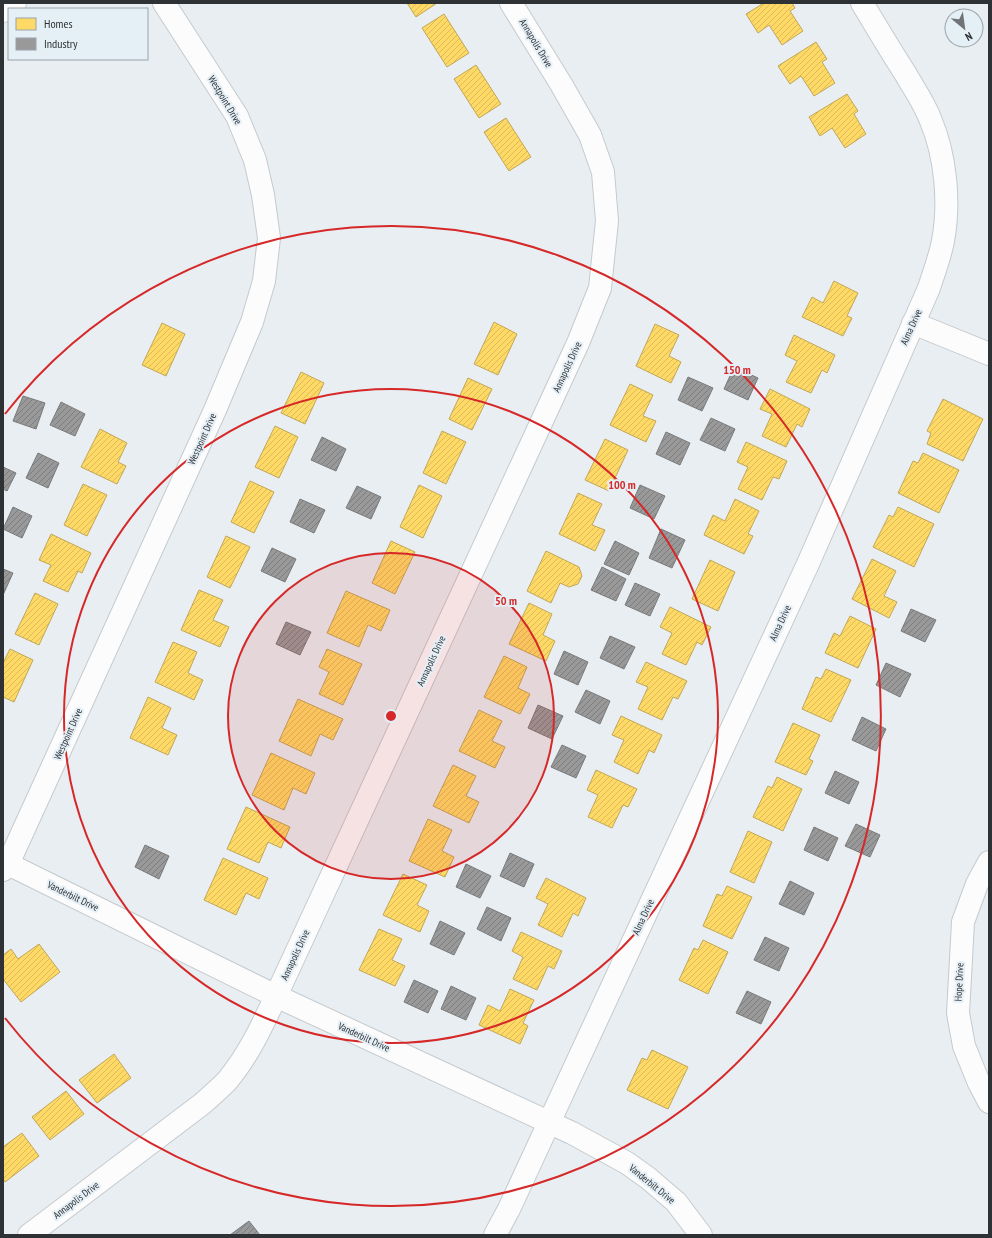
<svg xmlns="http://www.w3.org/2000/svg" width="992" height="1238" font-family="'PT Sans Narrow',sans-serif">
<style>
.homes{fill:url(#homes-hatch);stroke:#c1a757}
.industry{fill:url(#industry-hatch);stroke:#797a7b}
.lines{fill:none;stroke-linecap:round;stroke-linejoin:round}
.minor-casing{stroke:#c5cacd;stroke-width:24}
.minor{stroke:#fcfcfd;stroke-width:22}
.ring{fill:none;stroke:#d62828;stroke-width:2}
.labels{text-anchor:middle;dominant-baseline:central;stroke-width:4;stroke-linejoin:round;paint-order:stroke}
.street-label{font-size:10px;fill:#2f3235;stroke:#e4eff6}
.centre{fill:#d62828;stroke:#e4eff6;stroke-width:2}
.ring-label{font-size:12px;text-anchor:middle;font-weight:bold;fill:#d62828;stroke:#e4eff6;stroke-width:4;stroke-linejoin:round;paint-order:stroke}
</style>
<defs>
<pattern id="homes-hatch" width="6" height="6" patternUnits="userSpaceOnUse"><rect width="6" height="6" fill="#ffd966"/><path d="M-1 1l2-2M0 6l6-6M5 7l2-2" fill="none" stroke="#dbbb59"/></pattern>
<pattern id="industry-hatch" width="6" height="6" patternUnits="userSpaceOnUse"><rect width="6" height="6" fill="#999"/><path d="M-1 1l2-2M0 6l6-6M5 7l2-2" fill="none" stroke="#7d7d7e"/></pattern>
</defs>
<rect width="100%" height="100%" fill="#e8eef2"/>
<!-- homes -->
<path class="homes" d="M407,3H437L416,17Z
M764,3H792L795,8L790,11L803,31L782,45L769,25L758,33L746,14Z
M444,14L469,53L447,67L422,28Z
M816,42L827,59L822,62L835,83L814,96L801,76L790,84L778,66Z
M476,65L501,104L479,118L454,79Z
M847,94L858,111L854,114L866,134L845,148L832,128L820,136L809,117Z
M506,118L531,157L509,171L484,132Z
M834,281L858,293L847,316L852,318L843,336L802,317L812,297L823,303Z
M494,322L517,334L498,375L474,364Z
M162,323L185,334L166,376L142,365Z
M655,324L679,335L669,356L681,362L671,383L636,366Z
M794,335L835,355L827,373L822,370L811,393L786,382L797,361L785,355Z
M301,372L324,383L305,424L281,413Z
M468,378L492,389L472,430L449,419Z
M630,384L653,395L643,416L656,421L646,442L610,425Z
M770,389L810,409L802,427L797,424L786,447L762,436L772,414L760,409Z
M943,399L983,419L963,461L927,444L931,433L927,431Z
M275,426L298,437L279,478L255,467Z
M100,429L127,443L118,462L126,466L117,484L81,467Z
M442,431L466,442L446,484L423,473Z
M605,439L628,450L609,491L585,480Z
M746,442L787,461L779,479L773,477L762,500L738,489L748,467L737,462Z
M923,453L959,470L939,513L898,493L913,461L918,463Z
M250,481L274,492L254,533L231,522Z
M83,484L107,495L87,536L64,525Z
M419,485L442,496L423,538L400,527Z
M578,493L602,504L592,525L605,530L595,551L559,534Z
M735,499L759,511L748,534L753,536L744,554L704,535L713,515L725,521Z
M898,507L934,524L914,567L873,547L889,515L893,517Z
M51,534L91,553L82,573L78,571L68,592L43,581L51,565L39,560Z
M226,536L250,547L230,588L207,577Z
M391,541L415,552L395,594L372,583Z
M546,551L579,567L582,576L578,584L569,587L560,583L551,603L527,591Z
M872,559L896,571L884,596L897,602L889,618L852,599Z
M710,560L735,572L718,611L692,599Z
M199,590L223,600L213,620L229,627L220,647L181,630Z
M346,591L390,610L381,631L368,625L359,647L327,633Z
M35,593L58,604L39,645L15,634Z
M529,603L552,614L543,635L555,641L546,661L509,644Z
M670,607L711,627L702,645L697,642L686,665L662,654L672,633L660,627Z
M850,616L876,629L858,668L825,653L834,633L840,636Z
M173,642L197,652L188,673L203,680L194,700L155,682Z
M10,649L33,660L14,702L3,697V663Z
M327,649L362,664L343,705L319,694L329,672L319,667Z
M504,656L527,667L518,688L530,694L520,714L484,697Z
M646,662L687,681L678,699L673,697L662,720L638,709L648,687L636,682Z
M826,669L851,680L831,722L802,709L816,677L821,679Z
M148,697L171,708L162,728L177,735L168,755L130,738Z
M298,699L343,719L333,740L320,734L311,756L279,741Z
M479,710L502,721L492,741L505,747L495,768L459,751Z
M621,716L662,735L654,753L649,750L638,774L614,762L624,740L612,735Z
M793,723L820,735L809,759L813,761L806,775L775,762Z
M271,753L315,773L306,794L293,788L284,810L252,795Z
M453,765L476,776L466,796L479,802L469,823L433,806Z
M596,770L637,789L628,807L623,805L612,828L588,817L598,795L587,790Z
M777,777L802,789L783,831L753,817L768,786L772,788Z
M246,807L290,827L281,848L268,842L259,863L227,849Z
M428,819L452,830L442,851L454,857L445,877L409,861Z
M748,831L772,842L754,883L730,872Z
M223,858L268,878L259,899L246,893L236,915L204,900Z
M403,874L427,885L417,905L429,911L420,932L383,915Z
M546,878L586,898L578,916L573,913L562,937L538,925L548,904L536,898Z
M727,886L752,897L732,939L703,926L717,894L722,896Z
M379,929L402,939L392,960L405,966L395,986L359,970Z
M521,932L562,951L554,969L548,966L537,990L513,979L523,957L512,951Z
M703,940L728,952L708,994L679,980L694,948L698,950Z
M39,944L60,972L21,1002L3,979V955L11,949L18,959Z
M510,989L534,1000L523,1023L528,1026L520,1044L479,1025L488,1005L500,1011Z
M652,1050L688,1067L668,1109L627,1090L642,1058L647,1060Z
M114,1054L131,1078L97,1103L79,1080Z
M66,1091L84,1114L50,1140L32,1117Z
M22,1133L39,1156L5,1182L3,1179V1147Z"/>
<!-- industry -->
<path class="industry" d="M734,367L758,378L748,400L724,389Z
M688,377L713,388L702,411L678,400Z
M23,396L45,403L36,429L13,421Z
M61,402L85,414L75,436L50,425Z
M711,418L735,429L725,451L700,440Z
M666,432L690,443L680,465L656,454Z
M322,437L346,449L336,471L311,460Z
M38,453L59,463L48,488L26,478Z
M3,467L16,473L7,491L3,489Z
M640,485L665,496L654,519L630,508Z
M357,486L381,497L371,519L346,508Z
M300,499L325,510L314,533L290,522Z
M13,507L32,516L22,538L3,529Z
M661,529L685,540L672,568L649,558Z
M615,541L639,553L629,575L604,564Z
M272,548L296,559L285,582L261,571Z
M602,567L626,579L616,601L591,590Z
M3,569L13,573L3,595Z
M635,583L660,594L650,616L625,605Z
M911,609L936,620L925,642L901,631Z
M286,622L311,632L300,655L276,644Z
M610,636L635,647L624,669L600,658Z
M564,651L588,662L578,685L554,674Z
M886,663L911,674L900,697L876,685Z
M586,690L610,701L600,724L575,712Z
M538,705L563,716L552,739L528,728Z
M862,717L886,729L876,751L852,740Z
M562,745L586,756L576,778L551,767Z
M835,771L859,782L849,804L825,793Z
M856,824L880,835L870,857L845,846Z
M814,827L838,838L828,861L804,850Z
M145,845L169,856L159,879L135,867Z
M510,853L534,864L524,887L500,876Z
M466,864L491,876L480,898L456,887Z
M790,881L814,893L804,915L779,904Z
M487,907L511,918L501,941L477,929Z
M440,921L465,933L454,955L430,944Z
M765,937L789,948L779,971L754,960Z
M414,980L438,991L428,1013L404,1002Z
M451,986L476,998L466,1020L441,1009Z
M747,991L771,1002L761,1024L736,1013Z
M249,1221L260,1235H230Z"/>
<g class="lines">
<defs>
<path id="minor" d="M3,11L15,3
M913,323L989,354
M989,862L977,884L963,922L958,1013L964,1046L979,1083L989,1102
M8,864L276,996L572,1133L627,1163L648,1178L676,1202L701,1235
M3,870L8,864L215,410L252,322L264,281L269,238L263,195L255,160L237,116L164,3
M29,1235L202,1104C210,1097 219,1089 227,1081C248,1056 262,1026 276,996L578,343L600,288L607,221L603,172L590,135L561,84L511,3
M495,1235L509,1209L807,566L929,288C934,272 940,257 943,241C950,203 946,157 931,121C925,104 914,89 905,73C890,50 876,26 862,3"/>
</defs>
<!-- minor casing -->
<use href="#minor" class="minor-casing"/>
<!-- minor -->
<use href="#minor" class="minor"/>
</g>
<!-- distance rings -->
<circle cx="391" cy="716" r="163" fill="#d62828" fill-opacity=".12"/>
<g class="ring">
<circle cx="391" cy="716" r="163"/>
<circle cx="391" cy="716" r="327"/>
<path d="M5 414A490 490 0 1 1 5 1018"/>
</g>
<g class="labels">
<!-- street labels -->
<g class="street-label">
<text transform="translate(536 43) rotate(59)">Annapolis Drive</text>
<text transform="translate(225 100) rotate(59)">Westpoint Drive</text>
<text transform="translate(911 327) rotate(-66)">Alma Drive</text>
<text transform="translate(567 367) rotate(-65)">Annapolis Drive</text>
<text transform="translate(202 439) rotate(-66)">Westpoint Drive</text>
<text transform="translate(780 623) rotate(-65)">Alma Drive</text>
<text transform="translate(431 661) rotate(-65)">Annapolis Drive</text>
<text transform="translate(68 734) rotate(-66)">Westpoint Drive</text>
<text transform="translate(73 896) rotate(26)">Vanderbilt Drive</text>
<text transform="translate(643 917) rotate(-65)">Alma Drive</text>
<text transform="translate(295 955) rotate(-65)">Annapolis Drive</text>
<text transform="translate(959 982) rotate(-87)">Hope Drive</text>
<text transform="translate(364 1037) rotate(25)">Vanderbilt Drive</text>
<text transform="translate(652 1184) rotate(39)">Vanderbilt Drive</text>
<text transform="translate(76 1200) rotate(-37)">Annapolis Drive</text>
</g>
</g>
<circle cx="391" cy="716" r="6" class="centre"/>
<g class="ring-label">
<text x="737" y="374">150 m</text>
<text x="622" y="489">100 m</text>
<text x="506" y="605">50 m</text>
</g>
<!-- border -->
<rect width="992" height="1238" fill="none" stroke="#2f3235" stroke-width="8"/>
<!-- legend -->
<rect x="8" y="8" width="140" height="52" fill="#e4eff6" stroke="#9ca3a9"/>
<rect x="16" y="18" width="20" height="12" fill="#ffd966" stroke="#9ca3a9"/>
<text x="44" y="28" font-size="12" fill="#2f3235">Homes</text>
<rect x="16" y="38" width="20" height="12" fill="#999999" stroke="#9ca3a9"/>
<text x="44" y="48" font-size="12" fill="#2f3235">Industry</text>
<!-- north arrow -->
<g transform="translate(964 28) rotate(151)"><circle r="19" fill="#e4eff6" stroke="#9ca3a9"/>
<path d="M0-3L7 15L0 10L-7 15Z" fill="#707477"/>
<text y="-6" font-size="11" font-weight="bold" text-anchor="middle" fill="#2f3235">N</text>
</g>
</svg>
